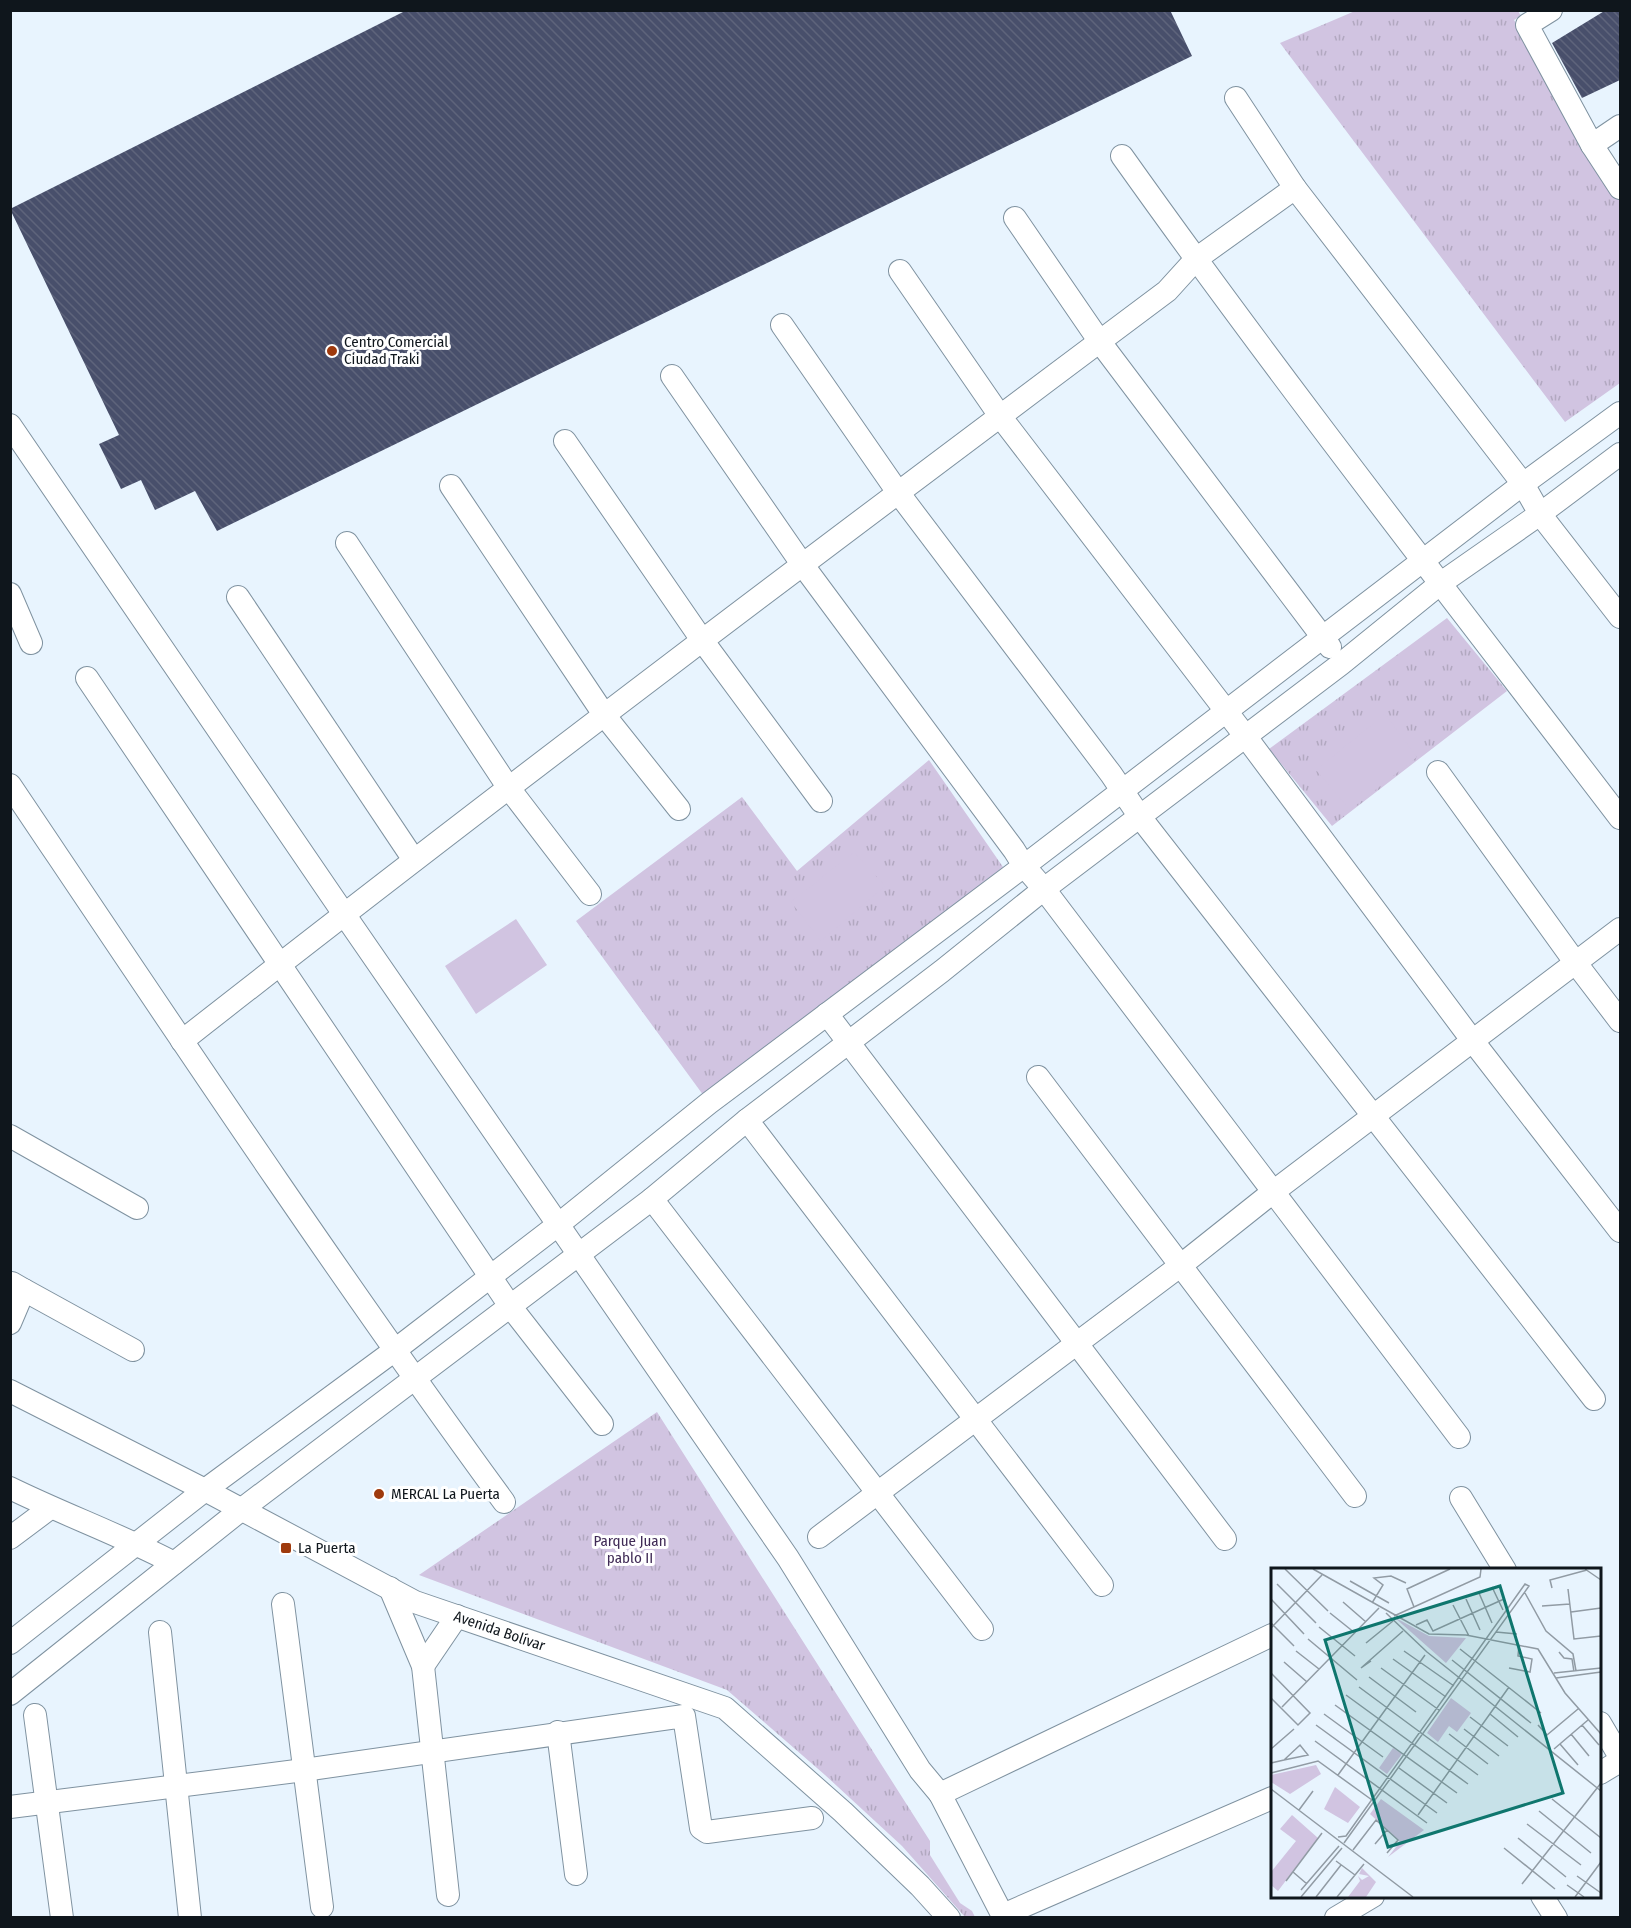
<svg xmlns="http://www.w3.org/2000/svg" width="1631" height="1928" font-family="'Fira Sans Condensed',sans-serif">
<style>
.grass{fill:url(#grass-tufts)}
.garden{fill:#d1c4e1}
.building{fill:url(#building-back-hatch)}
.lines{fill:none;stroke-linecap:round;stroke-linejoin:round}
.minor-casing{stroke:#7f92a0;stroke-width:24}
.minor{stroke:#fff;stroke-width:22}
.poi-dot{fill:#9f3a0d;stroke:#fff;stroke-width:2}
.labels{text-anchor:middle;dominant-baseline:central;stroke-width:6;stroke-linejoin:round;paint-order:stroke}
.poi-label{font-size:15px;fill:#0f161c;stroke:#fff;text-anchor:start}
.park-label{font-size:15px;fill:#402b56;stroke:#fff}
.street-label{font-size:15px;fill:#0f161c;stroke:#fff}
.inset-road{fill:none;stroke:#919ba4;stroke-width:1.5}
.view{fill:#0f766e;fill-opacity:0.15;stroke:#0f766e;stroke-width:3}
.inset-edge{fill:none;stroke:#0f161c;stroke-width:3}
</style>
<defs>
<pattern id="grass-tufts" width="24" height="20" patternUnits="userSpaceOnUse" patternTransform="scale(1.5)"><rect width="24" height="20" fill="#d1c4e1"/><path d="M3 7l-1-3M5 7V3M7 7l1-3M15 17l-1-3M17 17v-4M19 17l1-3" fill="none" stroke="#b2a8c0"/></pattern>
<pattern id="building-back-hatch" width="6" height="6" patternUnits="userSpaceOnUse" patternTransform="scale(1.5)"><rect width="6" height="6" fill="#484f6b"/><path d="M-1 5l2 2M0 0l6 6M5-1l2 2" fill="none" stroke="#5e647b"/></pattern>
</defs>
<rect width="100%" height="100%" fill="#e8f4fe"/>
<!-- grass -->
<path class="grass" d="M1355,11H1518L1521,16L1514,20L1620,195V383L1565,422L1280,43Z
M1447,618L1507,691L1332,826L1269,749Z
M929,760L1003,867L709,1103L576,921L742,797L797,871Z
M657,1412L930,1841V1855L960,1903L972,1911L975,1917H965L902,1846L825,1775L727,1690L419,1575Z"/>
<!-- garden -->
<path class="garden" d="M1385,714L1417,757L1350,810L1316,770Z
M854,852L885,886L821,941L791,902Z
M516,919L547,965L476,1014L445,966Z"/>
<!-- building -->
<path class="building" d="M407,10H1170L1192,56L217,531L195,491L155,510L141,480L121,489L99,444L119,435L10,209Z
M1606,10H1620V80L1582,98L1552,43Z"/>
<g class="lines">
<defs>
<g id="minor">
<path d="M1551,10L1527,25L1592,145L1620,188"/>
<path d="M1236,98L1295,188L1523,484L1540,514L1620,617"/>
<path d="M1592,145L1620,126"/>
<path d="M1122,156C1282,381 1452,598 1620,818"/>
<path d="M1015,218L1100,342L1330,647"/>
<path d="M900,271L1000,416L1246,737L1472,1040L1620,1231"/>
<path d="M782,325L897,491L1111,774L1140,817L1594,1399"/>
<path d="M672,376L802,564L1014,850L1024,866L1044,889L1459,1437"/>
<path d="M10,425L344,914L788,1558L920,1770L940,1794L1004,1918"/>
<path d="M565,441L702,640L821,801"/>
<path d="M451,486L605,716L679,809"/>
<path d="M347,543L508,787L590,894"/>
<path d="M10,594L31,643"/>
<path d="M238,597L414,860"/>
<path d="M87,678L510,1306L602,1424"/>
<path d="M1438,772L1575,962L1620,1021"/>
<path d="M10,785C172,1026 333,1268 504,1502"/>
<path d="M827,1014L1225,1539"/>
<path d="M182,1041C507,786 837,538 1167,291L1196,259L1295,188"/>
<path d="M1038,1077L1355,1496"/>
<path d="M747,1120L1102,1585"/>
<path d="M10,1136L137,1208"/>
<path d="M652,1199L982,1629"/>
<path d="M24,1290L133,1350"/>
<path d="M10,1323L24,1290L12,1283"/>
<path id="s1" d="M10,1391L205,1490L415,1602L725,1708L843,1812L920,1886L949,1918"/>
<path d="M10,1488C65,1515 121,1535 174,1563"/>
<path d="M1461,1498L1505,1570"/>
<path d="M819,1537L1180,1266L1273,1192L1620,929"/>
<path d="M10,1538L50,1508"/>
<path d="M390,1588L423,1666L448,1895"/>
<path d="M283,1604L322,1907"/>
<path d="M160,1632L190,1918"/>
<path d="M10,1643L205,1490L395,1350L559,1224L709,1103L1024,866L1523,484L1620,413"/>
<path d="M423,1666L457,1616"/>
<path d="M10,1694L242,1509L652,1199L747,1120L942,971L1044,889L1341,664L1441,583L1540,514L1620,454"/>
<path d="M35,1715L62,1918"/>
<path d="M1600,1723L1620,1757"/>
<path d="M558,1732L576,1874"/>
<path d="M1600,1773L1620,1761"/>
<path d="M940,1794L1272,1635"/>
<path d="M10,1807L304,1770L684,1716L701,1828L707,1832L812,1818"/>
<path d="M1542,1896L1556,1918"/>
<path d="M1003,1915L1272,1798"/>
<path d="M1336,1918L1373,1896"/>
</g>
</defs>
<!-- minor casing -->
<use href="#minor" class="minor-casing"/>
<!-- minor -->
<use href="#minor" class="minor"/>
</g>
<!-- markers -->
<g class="poi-dot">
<circle cx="332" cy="351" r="6"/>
<circle cx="379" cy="1494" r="6"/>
<rect x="280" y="1542" width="12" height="12" rx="3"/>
</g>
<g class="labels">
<!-- poi labels -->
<g class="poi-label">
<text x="344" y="342">Centro Comercial<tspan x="344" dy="17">Ciudad Traki</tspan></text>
<text x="391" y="1494">MERCAL La Puerta</text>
<text x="298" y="1548">La Puerta</text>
</g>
<!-- park labels -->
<g class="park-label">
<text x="630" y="1541">Parque Juan<tspan x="630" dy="17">pablo II</tspan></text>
</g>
<!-- street labels -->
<g class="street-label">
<text stroke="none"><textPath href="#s1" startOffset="546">Avenida Bolívar</textPath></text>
</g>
</g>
<!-- overview -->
<g transform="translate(1271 1568)">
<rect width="330" height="330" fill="#e8f4fe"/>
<path d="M123,49L158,68L195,70L175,95ZM180,130L200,145L186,164L178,158L167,174L156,165ZM122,180L131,186L116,206L108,200ZM45,197L50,206L19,226L0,214V207ZM64,219L89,239L77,255L53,241ZM110,231L153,262L117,289L129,274L99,246ZM21,247L47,270L41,265L47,270L7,323L0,317V304L25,273L9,261ZM91,300L105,314L95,329H77L89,313L87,308L91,312L98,308L88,306Z" fill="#d1c4e1"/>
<path class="inset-road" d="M14,1L57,43M42,1L158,66L195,67L267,81L294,125L330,166M314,1L330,12M79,13L118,35M6,16L45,55M221,19L232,42M281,20L279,12L316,2M297,21L303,71L330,68M208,25L221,55M254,25L275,63L302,86L305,103M0,31L33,66M195,31L209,62M72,34L95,54M101,35L112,17L103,10L120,8L135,15M182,37L198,68M271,38L299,36M143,39L136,21L179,1M300,44L330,40M59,45L84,65M115,45L156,84L330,223M123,48L209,9L210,1M0,55L23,78M145,57L156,52L162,63L233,31M48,59L84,88M0,60L51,7M225,64L246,66M37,71L86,112M95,75L122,53M189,81L270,145M25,83L48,101M133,83L183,118M288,84L293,90L301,91L303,104M122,91L175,129M181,92L260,155M100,93L90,100L132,63M13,94L36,114M110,100L168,142M238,100L259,104L261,91L247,88L248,77M0,105L39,145L27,157L0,130M283,105L330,100M98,109L145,144M285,110L330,104M88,119L207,207M75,127L197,216M64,137L186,225M11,139L108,40M53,146L112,189M219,146L247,169M199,149L237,178M45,157L166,245M267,157L276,167L307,141M311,157L328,177M193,161L228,188M178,166L217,196M300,166L318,188M44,173L156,255M289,176L307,197M0,181L23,161M283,181L317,152M0,195L13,192L37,187L29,177L13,192M128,200L176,235M0,205L47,193L101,232M67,207L154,87M0,221L142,329M281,231L330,270M28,242L42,223M268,243L320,285M147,247L238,119M256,256L310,297M67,269L75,268L254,16L258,18L73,275M247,270L295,309M104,276L116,262M233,280L284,321M82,282L105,252L127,272L116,285M65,293L84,307M22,304L36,316M306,308L330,325M15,313L51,265M251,316L330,215M296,317L313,329M30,322L68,278M30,329L71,280M45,329L70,297M66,329L93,296M304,329L330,294"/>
<path class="view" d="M229,18L292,225L117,279L54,72Z"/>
<rect width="330" height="330" class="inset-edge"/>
</g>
<!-- border -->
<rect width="1631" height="1928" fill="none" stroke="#0f161c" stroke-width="24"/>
</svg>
